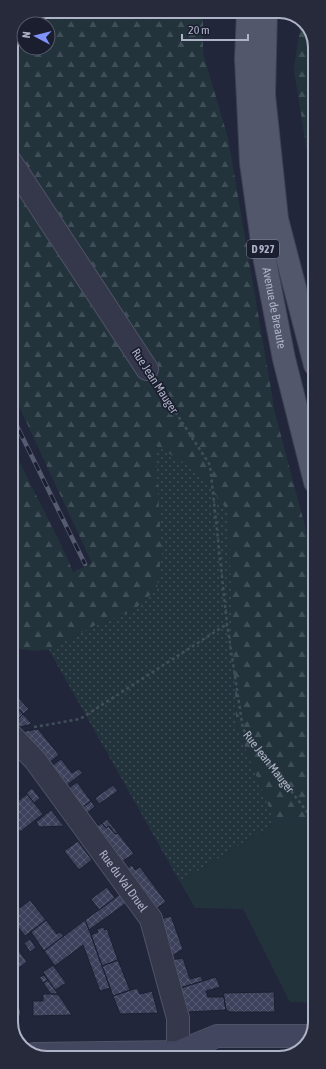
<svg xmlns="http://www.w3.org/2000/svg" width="326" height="1069" font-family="'Asap Condensed',sans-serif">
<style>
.grass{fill:#23333c}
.forest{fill:url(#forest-firs);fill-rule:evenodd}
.park{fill:url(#park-dots)}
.building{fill:url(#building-cross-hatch);stroke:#1c2031}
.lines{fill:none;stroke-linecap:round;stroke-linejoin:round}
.minor-casing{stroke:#4f5366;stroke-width:24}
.secondary-casing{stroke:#4f5366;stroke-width:24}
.primary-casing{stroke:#3e4254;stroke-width:24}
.path{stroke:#405059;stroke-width:2.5;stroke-dasharray:3 3;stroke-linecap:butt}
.minor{stroke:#35384b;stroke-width:22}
.secondary{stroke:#42465e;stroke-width:22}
.primary{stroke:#52576b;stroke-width:22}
.rail-casing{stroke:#565b72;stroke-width:4.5}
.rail{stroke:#1a1e2f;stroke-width:3;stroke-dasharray:9;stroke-linecap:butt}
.labels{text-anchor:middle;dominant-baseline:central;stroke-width:3.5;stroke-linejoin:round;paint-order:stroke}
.shield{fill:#1a1e2f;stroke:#828699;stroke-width:1}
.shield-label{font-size:11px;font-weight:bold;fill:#afb3c7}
.street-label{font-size:12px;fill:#afb3c7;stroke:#1a1e2f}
.rim{fill:none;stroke:#afb3c7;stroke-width:2}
</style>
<defs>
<pattern id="forest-firs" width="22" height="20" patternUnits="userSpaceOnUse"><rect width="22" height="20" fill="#23333c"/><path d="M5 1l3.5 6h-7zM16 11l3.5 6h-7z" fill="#404e57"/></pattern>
<pattern id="park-dots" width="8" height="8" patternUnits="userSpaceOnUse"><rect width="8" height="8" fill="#23333c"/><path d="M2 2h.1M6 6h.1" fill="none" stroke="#404e57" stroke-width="1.8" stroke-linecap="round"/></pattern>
<pattern id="building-cross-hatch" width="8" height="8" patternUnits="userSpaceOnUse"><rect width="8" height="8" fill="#3d415b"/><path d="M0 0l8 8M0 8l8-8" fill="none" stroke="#565a71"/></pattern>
</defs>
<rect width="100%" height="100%" fill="#21263b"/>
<!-- grass -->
<path class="grass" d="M315,819V1003L290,1002L243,909L195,908L180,882L275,823Z"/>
<!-- forest -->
<path class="forest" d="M47,11H203V53L228,138L275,413L315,564V819L275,823L236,725L227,511L197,471L156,446L162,553L157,589L132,612L96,625L49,650L34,651L11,648V445L65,553L73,572L92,563L11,389V45L22,21ZM24,24H48V48H24Z
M301,19L314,40V196L294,70Z"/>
<!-- park -->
<path class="park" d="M155,445L197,471L228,511L236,725L275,823L180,882L49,650L96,625L132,612L157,589L162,553Z"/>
<!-- building -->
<path class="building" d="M12,691L29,709L23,714L12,701Z
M12,701L23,714L12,725Z
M23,714L32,724L16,728L13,724Z
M38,729L59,755L46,765L20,732Z
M12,756H13L19,763L12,769Z
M61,759L72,773L79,769L83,773L64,787L49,768Z
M77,782L91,801L80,809L66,790Z
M12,785L20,794L12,801Z
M113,785L118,791L99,804L95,798Z
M32,788L40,798L34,803L26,793Z
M27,794L43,814L20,832L12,822V806Z
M91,801L95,807L84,815L80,809Z
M51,810L64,826L39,827L36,822Z
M107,819L118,833L115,834L109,826L106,828L102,823Z
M102,823L106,828L109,826L115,834L118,833L134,854L119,863L94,828Z
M78,841L92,860L79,870L64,851Z
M132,865L135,870L140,867L166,902L154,910L123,871Z
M107,887L115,898L99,910L91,899Z
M123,892L129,901L89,930L85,920Z
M30,900L46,920L25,936L12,919V903L17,910Z
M171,916L183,949L170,957L158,920Z
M46,920L57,934L60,932L64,936L44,951L31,932Z
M85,920L91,935L110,988L100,991L83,945L55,966L44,951Z
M103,927L105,930L107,929L118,960L102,966L91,935L98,932L97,929Z
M30,939L36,948L30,952L24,943Z
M17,948L27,962L12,973V951Z
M183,958L190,979L201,976L203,981L180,988L171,960Z
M118,960L130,990L113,996L102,966Z
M53,965L66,983L55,990L43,972Z
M44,975L48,980L43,983L39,977Z
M216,977L220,987L206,991L208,997H224L226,1010L188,1012L180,988Z
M48,980L55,990L58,994H51L43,983Z
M17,987L21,1016H12V989Z
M137,988L140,994L152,991L158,1013L120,1014L113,996Z
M274,992L275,1012H230L226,1010L223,993Z
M43,994H58L72,1015L33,1016V1001H43Z"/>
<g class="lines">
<defs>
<g id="minor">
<path d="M11,162L147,369"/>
<path id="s2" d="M12,736L35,760L151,919L178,1018V1052"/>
</g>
<path id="secondary" d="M178,1052L217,1036H310
M34,1054L178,1052L191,1057"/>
<g id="primary">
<path id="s3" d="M248,11L246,59L251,163L264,256L284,359L315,482"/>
<path d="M266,11L264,95L277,219L315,365"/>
</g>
</defs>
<!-- minor casing -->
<use href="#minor" class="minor-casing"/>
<!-- secondary casing -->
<use href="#secondary" class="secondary-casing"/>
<!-- primary casing -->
<use href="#primary" class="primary-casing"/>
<!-- path -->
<g class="path">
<path id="s1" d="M159,387L210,465L227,624L243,729L315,822"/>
<path d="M34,727L80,719L227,624"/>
</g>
<!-- minor -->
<use href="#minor" class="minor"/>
<!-- secondary -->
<use href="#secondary" class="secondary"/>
<!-- primary -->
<use href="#primary" class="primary"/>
<defs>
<path id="rail" d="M11,414L85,564"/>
</defs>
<!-- rail casing -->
<use href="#rail" class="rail-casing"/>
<!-- rail -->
<use href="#rail" class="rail"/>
</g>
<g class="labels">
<!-- shield labels -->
<rect class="shield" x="247" y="240" width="32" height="18" rx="3"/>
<g class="shield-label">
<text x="263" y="249">D 927</text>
</g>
<!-- street labels -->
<g class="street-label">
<text stroke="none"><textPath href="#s3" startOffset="299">Avenue de Breaute</textPath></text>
<text transform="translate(155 381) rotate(57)">Rue Jean Mauger</text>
<text stroke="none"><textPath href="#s1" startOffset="401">Rue Jean Mauger</textPath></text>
<text stroke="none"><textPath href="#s2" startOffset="183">Rue du Val Druel</textPath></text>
</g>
</g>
<!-- crop -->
<path d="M0 0H326V1069H0ZM47 18H279A29 29 0 0 1 308 47V1022A29 29 0 0 1 279 1051H47A29 29 0 0 1 18 1022V47A29 29 0 0 1 47 18Z" fill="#262a3b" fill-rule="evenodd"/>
<path class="rim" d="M47 18H279A29 29 0 0 1 308 47V1022A29 29 0 0 1 279 1051H47A29 29 0 0 1 18 1022V47A29 29 0 0 1 47 18Z"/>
<!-- north arrow -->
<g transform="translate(36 36) rotate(277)"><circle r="19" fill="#1a1e2f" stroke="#565a6c"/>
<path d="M0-3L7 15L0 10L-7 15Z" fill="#8092fb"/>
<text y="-6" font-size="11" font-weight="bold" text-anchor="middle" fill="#afb3c7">N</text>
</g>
<!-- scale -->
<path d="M182 34v6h66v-6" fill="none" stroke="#afb3c7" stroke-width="2"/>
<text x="188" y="34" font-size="12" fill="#afb3c7" stroke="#1a1e2f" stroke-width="3" paint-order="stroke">20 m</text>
</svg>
